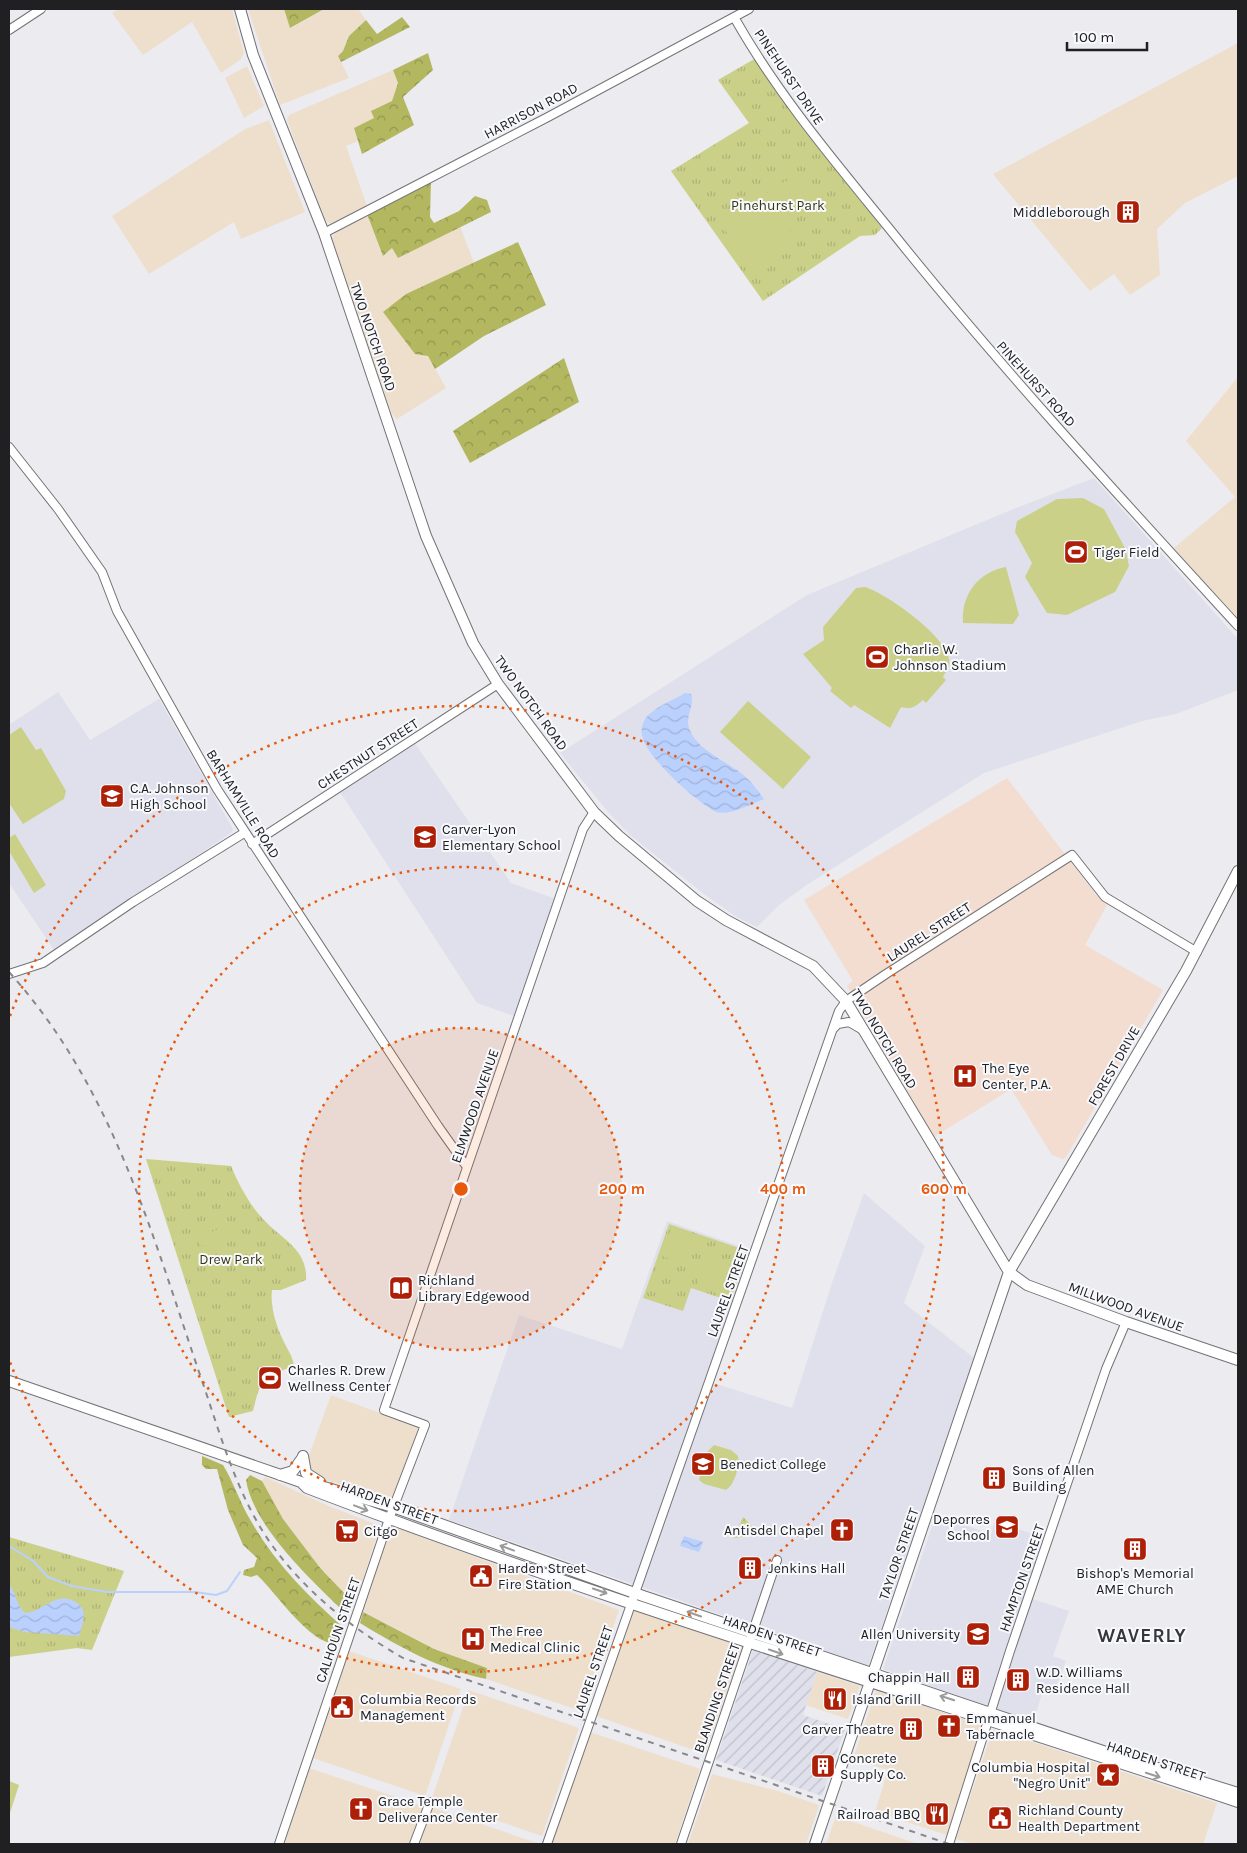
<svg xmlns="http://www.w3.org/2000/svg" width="1247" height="1853" font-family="Karla,sans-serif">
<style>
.commercial{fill:#eedfcd}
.industrial{fill:url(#industrial-furrows)}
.built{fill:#e0e0ec}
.medical{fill:#f3ddd0}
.grass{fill:url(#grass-tufts)}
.forest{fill:url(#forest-crowns)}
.garden{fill:#cbd089}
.water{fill:url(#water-waves)}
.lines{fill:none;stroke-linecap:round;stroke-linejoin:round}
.stream{stroke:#bad0fd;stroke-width:2}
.minor-casing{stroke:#737377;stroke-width:10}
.major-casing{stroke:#737377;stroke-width:12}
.minor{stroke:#fff;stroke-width:8}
.major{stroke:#fff;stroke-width:10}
.rail{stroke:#88888b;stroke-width:2;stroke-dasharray:6 6;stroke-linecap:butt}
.oneway{stroke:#9b9b9c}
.ring{fill:none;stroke:#e8590c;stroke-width:2.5;stroke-dasharray:2.5 5}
.labels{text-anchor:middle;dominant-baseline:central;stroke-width:4;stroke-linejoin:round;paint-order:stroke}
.street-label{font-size:14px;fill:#202022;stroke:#f8f9fd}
.park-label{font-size:14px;fill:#353711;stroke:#f8f9fd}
.poi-label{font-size:14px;fill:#202022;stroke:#f8f9fd;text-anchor:start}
.district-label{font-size:19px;font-weight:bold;letter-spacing:1px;fill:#36373a;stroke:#f8f9fd}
.centre{fill:#e8590c;stroke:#f8f9fd;stroke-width:2.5}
.ring-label{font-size:15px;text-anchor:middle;font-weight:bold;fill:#e8590c;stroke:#f8f9fd;stroke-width:4;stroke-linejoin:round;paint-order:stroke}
</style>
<defs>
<pattern id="industrial-furrows" width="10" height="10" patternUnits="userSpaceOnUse" patternTransform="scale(1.25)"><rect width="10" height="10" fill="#e0e0ec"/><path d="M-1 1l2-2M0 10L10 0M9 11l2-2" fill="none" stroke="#c0c0ca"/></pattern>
<pattern id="grass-tufts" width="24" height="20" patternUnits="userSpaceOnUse" patternTransform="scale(1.25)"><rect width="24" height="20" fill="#cbd089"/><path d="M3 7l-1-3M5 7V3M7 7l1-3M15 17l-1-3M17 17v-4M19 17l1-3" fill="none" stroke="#aeb276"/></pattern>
<pattern id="forest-crowns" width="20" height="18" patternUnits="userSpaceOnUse" patternTransform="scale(1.25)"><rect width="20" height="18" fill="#b3b860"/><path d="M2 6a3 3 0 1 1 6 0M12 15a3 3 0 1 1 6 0" fill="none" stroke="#91954f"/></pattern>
<pattern id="water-waves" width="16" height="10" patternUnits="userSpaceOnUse" patternTransform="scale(1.25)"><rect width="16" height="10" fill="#bad0fd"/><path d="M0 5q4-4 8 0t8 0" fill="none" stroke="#a0b2d9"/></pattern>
</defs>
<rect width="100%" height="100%" fill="#ebebf0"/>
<!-- commercial -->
<path class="commercial" d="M119,9H232L244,53L240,60L221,73L192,22L143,55L112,13Z
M248,9H284L291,28L324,9H358L366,20L349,36L343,51L338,56L349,78L280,105Z
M1238,43V176L1185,203L1157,229L1160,275L1130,295L1114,274L1090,291L993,174Z
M247,66L264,106L244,118L225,78Z
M393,70L398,83L392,102L372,111L374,118L354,128L358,141L346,146L367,206L331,224L325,220L287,120L289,115Z
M269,120L305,212L241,239L234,222L149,274L112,216L245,129Z
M367,214L383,256L392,248L398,258L460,226L474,263L406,294L428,356L446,388L397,419L392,414L356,316L332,238L335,233Z
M1238,377V621L1174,548L1235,497L1186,441Z
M331,1395L426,1430L400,1503L311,1475L306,1464Z
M265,1477L331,1507L380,1526L359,1591L350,1600L321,1569L283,1519L265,1490L262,1481Z
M397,1528L619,1610L584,1712L486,1679V1668L434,1649L363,1612L389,1532Z
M634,1610L742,1647L705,1754L596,1716Z
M349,1651L461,1689L425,1796L313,1758Z
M817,1672L860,1686L848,1719L806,1705Z
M469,1690L579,1728L542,1836L432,1798Z
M876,1691L983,1725L947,1835L875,1812L888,1770L853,1759Z
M993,1729L1217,1803L1203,1844H972L956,1839Z
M590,1732L700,1769L675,1844H552Z
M309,1768L423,1806L410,1844H283Z
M712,1774L778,1791L819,1805L806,1844H688Z
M431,1807L540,1844H418Z
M836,1816L918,1844H826Z"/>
<!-- industrial -->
<path class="industrial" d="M753,1650L817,1672L803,1715L845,1729L822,1796L716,1760Z"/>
<!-- built -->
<path class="built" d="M1094,478L1238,639V690L1176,714L1142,721L984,773L808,884L779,905L757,927L735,916L704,894L630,835L608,812L560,753L807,595L1011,510Z
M58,692L90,740L159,699L233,829L231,833L54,950L9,883V725Z
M414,742L511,883L556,899L514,1016L477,1003L340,792Z
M864,1193L925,1246L904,1303L974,1358L868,1666L449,1520L519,1315L622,1349L667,1221L751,1250L707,1381L792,1408L833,1280Z
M936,1515L991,1534L995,1521L1045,1538L1024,1596L1069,1611L1053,1656L1066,1661L1054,1695L1043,1691L1033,1722L883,1669Z"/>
<!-- medical -->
<path class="medical" d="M1007,778L1096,895L1108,903L1085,945L1163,990L1066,1157L1063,1159L1052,1155L1011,1089L934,1137L847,986L853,981L804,900Z"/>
<!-- grass -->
<path class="grass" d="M756,58L802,126L882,228L875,235L860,236L763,301L671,171L749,123L718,80Z
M146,1159L231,1166C239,1185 249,1204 263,1219C281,1239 308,1249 306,1280L281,1290H272C270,1307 276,1325 283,1340C287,1349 293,1356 294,1366C262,1378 261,1378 253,1411L229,1417Z
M669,1224L748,1251L730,1301L691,1288L683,1311L643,1298Z
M743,1517L759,1533L758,1535L734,1538Z
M9,1537L124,1571L92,1650L77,1648L9,1657Z"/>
<!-- forest -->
<path class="forest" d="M284,9H324L290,28Z
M402,17L410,27L341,62L338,56L343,51L349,36L366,20L377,34Z
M428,53L433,70L403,97L414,125L362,154L354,128L374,118L371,111L392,101L398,83L393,70Z
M431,181L430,217L434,223L459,211L475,196L487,200L491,212L398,258L392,248L383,256L367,214Z
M518,242L546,305L484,336L435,369L428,356L415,354L383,312L406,294Z
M564,358L579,402L470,463L453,431Z
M202,1456L223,1465C234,1483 240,1503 251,1521C275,1563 308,1596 344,1628L339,1644C311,1647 276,1592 257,1575L251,1577L243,1575L244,1570L254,1567L257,1558L243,1545L228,1510L217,1469H206L202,1465Z
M250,1475L262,1481L283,1519L321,1569L348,1597L352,1608L346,1610L339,1607C308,1577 253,1525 246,1480Z
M363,1612L434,1649L487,1668L486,1679C439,1669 401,1648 360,1623Z"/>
<!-- garden -->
<path class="garden" d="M800,175L811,194L787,208C799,232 780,260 761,274C751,264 721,233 723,220L735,210L775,189L781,198L775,186Z
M1083,498L1104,509L1125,548L1129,566L1115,592L1067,615L1047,613L1025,577L1032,563L1015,532L1017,521L1057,499Z
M1006,567L1019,615L1013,624L963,623C961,595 978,572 1006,567Z
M865,587C887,594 945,635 949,659C951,667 946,671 943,677L946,680L926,703L923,700C915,707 911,710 901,707L890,728L854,705L851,708L830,691L832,688L803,654L824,640L823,627L856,588Z
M748,701L811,757L783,789L720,732Z
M21,727L36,750L41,748L66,791L64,799L23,824L9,803V735Z
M15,834L46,885L34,893L9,851V838Z
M222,1228L225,1238L201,1247L198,1237Z
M670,1231L694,1239L685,1264L662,1256Z
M707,1256L735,1265L725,1294L697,1284Z
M714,1445L731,1450L738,1456C740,1465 735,1485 726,1490L704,1484L699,1480L706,1453Z
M9,1781L19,1785L9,1816Z"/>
<!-- water -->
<path class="water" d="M685,693L691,694C695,705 685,717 689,728C696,749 724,760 741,773C750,780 757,789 764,799C752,804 729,816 716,812C696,801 646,758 642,735C641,731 642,725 644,721C651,708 674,700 685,693Z
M684,1536L703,1542L699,1552L680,1546Z
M9,1584C17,1595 16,1605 25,1613C43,1613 56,1589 77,1603C89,1611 82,1625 79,1636L25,1632L9,1627Z"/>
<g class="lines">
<!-- stream -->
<path class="stream" d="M9,1546L33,1561L48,1577L72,1586L107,1592H195L216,1595L227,1591L240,1572"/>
<defs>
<path id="minor" d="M734,17C778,95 835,162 892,232C1001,368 1120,497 1238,626
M9,30L41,9
M324,233L548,117L749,9
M9,447L58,509L102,572L117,611L217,789L438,1126L467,1167
M252,844L498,684
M9,974L43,963L133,902L244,833
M833,1029L838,1024L849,1022L861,1029
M279,1844L389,1519L425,1425L384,1410L583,829L594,812
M414,1844L430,1802
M547,1844L839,1011L846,1001L886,974L1072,855L1105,897L1197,952
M681,1844L777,1560
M949,1844L1010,1651L1106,1369L1126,1322"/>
<path id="major" d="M240,9L253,55L324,233L426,536L473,643L498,684L594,812L619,836L697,901L726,920L813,966L846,1001L1009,1272L1027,1285L1126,1322L1238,1360
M9,1381L301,1482L307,1488C613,1605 928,1698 1238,1802
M303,1456L306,1473L320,1482
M280,1475L293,1471L303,1457
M307,1482L393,1507L643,1596L1109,1753L1238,1793
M815,1844L1009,1272L1186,971L1238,871"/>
</defs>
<!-- minor casing -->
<use href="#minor" class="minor-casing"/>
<!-- major casing -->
<use href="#major" class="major-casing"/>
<!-- minor -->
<use href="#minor" class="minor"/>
<!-- major -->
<use href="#major" class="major"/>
<!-- rail -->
<path class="rail" d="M9,972C112,1086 151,1231 199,1372C220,1432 236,1496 274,1548C308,1594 353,1629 403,1658L949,1844"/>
</g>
<!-- one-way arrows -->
<defs><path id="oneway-shaft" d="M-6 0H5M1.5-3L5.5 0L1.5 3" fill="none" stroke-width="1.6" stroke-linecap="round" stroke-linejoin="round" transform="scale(1.25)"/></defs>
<g class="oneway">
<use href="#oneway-shaft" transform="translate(361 1508) rotate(21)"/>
<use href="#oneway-shaft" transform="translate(507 1548) rotate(-160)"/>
<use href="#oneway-shaft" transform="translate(600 1591) rotate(19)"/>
<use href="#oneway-shaft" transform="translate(694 1614) rotate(-161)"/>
<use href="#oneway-shaft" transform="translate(776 1652) rotate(19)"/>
<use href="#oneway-shaft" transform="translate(947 1698) rotate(-162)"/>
<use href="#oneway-shaft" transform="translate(1153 1775) rotate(18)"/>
</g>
<!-- distance rings -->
<circle cx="461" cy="1189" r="161" fill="#e8590c" fill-opacity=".12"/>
<g class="ring">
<circle cx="461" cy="1189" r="161"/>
<circle cx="461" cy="1189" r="322"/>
<path d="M10 1016A483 483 0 1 1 10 1362"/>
</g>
<!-- icons -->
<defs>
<symbol id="building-square" viewBox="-11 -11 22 22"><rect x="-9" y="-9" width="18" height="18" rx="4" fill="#ae1f08" stroke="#f8f9fd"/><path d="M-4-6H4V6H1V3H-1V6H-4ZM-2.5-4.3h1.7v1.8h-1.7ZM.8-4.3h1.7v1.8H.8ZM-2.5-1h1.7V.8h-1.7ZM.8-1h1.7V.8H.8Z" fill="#fff"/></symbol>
<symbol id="stadium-square" viewBox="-11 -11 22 22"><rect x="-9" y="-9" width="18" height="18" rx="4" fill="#ae1f08" stroke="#f8f9fd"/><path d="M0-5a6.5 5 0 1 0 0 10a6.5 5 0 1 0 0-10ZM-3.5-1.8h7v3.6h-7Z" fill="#fff"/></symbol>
<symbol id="school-square" viewBox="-11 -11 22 22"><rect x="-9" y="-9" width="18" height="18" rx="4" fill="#ae1f08" stroke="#f8f9fd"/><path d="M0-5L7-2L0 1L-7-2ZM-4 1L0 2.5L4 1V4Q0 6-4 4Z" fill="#fff"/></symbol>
<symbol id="hospital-square" viewBox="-11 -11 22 22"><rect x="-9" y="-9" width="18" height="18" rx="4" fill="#ae1f08" stroke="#f8f9fd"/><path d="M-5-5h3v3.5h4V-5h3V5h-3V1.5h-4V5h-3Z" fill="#fff"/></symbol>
<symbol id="library-square" viewBox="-11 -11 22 22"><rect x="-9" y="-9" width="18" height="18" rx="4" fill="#ae1f08" stroke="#f8f9fd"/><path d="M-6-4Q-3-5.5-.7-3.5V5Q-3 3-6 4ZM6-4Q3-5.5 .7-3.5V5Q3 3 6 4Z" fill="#fff"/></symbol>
<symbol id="university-square" viewBox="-11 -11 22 22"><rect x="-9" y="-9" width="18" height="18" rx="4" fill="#ae1f08" stroke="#f8f9fd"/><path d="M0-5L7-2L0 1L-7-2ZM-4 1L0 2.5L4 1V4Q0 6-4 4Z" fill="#fff"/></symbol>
<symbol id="church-square" viewBox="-11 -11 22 22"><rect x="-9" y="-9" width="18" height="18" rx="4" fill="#ae1f08" stroke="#f8f9fd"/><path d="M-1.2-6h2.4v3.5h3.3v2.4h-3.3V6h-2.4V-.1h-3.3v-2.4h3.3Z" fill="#fff"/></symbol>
<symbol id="supermarket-square" viewBox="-11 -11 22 22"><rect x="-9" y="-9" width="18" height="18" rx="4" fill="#ae1f08" stroke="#f8f9fd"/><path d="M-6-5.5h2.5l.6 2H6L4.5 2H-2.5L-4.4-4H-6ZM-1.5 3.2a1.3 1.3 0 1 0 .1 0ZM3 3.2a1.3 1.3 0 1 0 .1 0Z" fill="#fff"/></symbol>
<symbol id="civic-square" viewBox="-11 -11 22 22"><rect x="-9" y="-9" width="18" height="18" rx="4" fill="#ae1f08" stroke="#f8f9fd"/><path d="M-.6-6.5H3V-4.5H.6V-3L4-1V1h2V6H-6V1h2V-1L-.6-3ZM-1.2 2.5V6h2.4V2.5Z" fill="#fff"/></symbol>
<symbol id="restaurant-square" viewBox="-11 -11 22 22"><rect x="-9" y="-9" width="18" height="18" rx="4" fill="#ae1f08" stroke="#f8f9fd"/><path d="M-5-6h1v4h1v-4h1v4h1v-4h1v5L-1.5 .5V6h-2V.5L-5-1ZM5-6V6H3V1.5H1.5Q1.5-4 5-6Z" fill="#fff"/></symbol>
<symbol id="sight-square" viewBox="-11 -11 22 22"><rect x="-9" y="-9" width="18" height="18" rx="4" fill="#ae1f08" stroke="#f8f9fd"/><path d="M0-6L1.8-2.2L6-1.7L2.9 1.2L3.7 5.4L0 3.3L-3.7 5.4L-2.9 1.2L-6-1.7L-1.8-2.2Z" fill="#fff"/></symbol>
</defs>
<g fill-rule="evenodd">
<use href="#building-square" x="1114" y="198" width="28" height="28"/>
<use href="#stadium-square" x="1062" y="538" width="28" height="28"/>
<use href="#stadium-square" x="863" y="643" width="28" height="28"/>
<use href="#school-square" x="98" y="782" width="28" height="28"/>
<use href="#school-square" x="411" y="823" width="28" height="28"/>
<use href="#hospital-square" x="951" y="1062" width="28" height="28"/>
<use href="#library-square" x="387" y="1274" width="28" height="28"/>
<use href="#stadium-square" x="256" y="1364" width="28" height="28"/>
<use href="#university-square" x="689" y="1450" width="28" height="28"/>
<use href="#building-square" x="980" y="1464" width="28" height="28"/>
<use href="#school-square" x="993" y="1513" width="28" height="28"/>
<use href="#church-square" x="828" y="1516" width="28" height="28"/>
<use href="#supermarket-square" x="333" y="1517" width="28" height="28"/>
<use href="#building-square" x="1121" y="1535" width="28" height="28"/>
<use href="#building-square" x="736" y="1554" width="28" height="28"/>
<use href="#civic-square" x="467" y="1562" width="28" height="28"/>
<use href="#university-square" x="964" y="1620" width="28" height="28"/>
<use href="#hospital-square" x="459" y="1625" width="28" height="28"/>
<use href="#building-square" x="954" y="1663" width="28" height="28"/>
<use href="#building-square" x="1004" y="1666" width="28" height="28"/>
<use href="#restaurant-square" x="821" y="1685" width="28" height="28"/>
<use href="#civic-square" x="328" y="1693" width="28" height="28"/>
<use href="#church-square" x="935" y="1712" width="28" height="28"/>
<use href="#building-square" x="897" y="1715" width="28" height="28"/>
<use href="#building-square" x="809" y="1752" width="28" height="28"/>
<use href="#sight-square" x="1094" y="1761" width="28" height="28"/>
<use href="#church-square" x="347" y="1795" width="28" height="28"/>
<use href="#restaurant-square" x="923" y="1800" width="28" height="28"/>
<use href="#civic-square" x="986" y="1804" width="28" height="28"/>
</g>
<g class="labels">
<!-- street labels -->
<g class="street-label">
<text transform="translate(789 77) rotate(56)">PINEHURST DRIVE</text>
<text transform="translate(531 111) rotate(-28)">HARRISON ROAD</text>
<text transform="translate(373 337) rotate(71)">TWO NOTCH ROAD</text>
<text transform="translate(1036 384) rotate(48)">PINEHURST ROAD</text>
<text transform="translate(531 703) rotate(54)">TWO NOTCH ROAD</text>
<text transform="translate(368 754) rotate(-33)">CHESTNUT STREET</text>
<text transform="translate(243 804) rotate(58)">BARHAMVILLE ROAD</text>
<text transform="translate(929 932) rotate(-33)">LAUREL STREET</text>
<text transform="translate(884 1039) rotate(59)">TWO NOTCH ROAD</text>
<text transform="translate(1114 1066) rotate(-60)">FOREST DRIVE</text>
<text transform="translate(475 1106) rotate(-71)">ELMWOOD AVENUE</text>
<text transform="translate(728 1291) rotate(-70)">LAUREL STREET</text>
<text transform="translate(1126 1307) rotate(20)">MILLWOOD AVENUE</text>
<text transform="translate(389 1503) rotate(20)">HARDEN STREET</text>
<text transform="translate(899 1554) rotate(-71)">TAYLOR STREET</text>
<text transform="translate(1022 1578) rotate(-71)">HAMPTON STREET</text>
<text transform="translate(338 1630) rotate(-71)">CALHOUN STREET</text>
<text transform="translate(772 1636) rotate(19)">HARDEN STREET</text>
<text transform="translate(593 1672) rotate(-71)">LAUREL STREET</text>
<text transform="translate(717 1698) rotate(-71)">BLANDING STREET</text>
<text transform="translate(1156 1761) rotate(18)">HARDEN STREET</text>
</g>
<!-- park labels -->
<g class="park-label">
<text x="778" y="205">Pinehurst Park</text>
<text x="231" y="1259">Drew Park</text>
</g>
<!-- poi labels -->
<g class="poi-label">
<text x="1110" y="212" text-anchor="end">Middleborough</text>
<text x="1094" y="552">Tiger Field</text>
<text x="894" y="649">Charlie W.<tspan x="894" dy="16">Johnson Stadium</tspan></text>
<text x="130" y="788">C.A. Johnson<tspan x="130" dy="16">High School</tspan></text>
<text x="442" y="829">Carver-Lyon<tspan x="442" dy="16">Elementary School</tspan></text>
<text x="982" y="1068">The Eye<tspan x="982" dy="16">Center, P.A.</tspan></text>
<text x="418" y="1280">Richland<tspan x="418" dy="16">Library Edgewood</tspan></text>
<text x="288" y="1370">Charles R. Drew<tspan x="288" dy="16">Wellness Center</tspan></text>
<text x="720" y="1464">Benedict College</text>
<text x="1012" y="1470">Sons of Allen<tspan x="1012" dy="16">Building</tspan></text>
<text x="990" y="1519" text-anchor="end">Deporres<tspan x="990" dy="16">School</tspan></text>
<text x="824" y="1530" text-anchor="end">Antisdel Chapel</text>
<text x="364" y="1531">Citgo</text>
<text x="498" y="1568">Harden Street<tspan x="498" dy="16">Fire Station</tspan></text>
<text x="768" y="1568">Jenkins Hall</text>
<text x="1135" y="1573" text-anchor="middle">Bishop's Memorial<tspan x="1135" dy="16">AME Church</tspan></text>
<text x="490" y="1631">The Free<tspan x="490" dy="16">Medical Clinic</tspan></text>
<text x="960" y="1634" text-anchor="end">Allen University</text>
<text x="1036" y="1672">W.D. Williams<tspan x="1036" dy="16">Residence Hall</tspan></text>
<text x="950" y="1677" text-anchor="end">Chappin Hall</text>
<text x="360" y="1699">Columbia Records<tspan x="360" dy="16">Management</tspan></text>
<text x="852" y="1699">Island Grill</text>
<text x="966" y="1718">Emmanuel<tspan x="966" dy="16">Tabernacle</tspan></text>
<text x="894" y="1729" text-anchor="end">Carver Theatre</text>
<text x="840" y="1758">Concrete<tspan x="840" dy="16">Supply Co.</tspan></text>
<text x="1090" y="1767" text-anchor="end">Columbia Hospital<tspan x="1090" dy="16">"Negro Unit"</tspan></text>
<text x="378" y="1801">Grace Temple<tspan x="378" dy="16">Deliverance Center</tspan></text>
<text x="1018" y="1810">Richland County<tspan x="1018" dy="16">Health Department</tspan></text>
<text x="920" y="1814" text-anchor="end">Railroad BBQ</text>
</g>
<!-- district labels -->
<g class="district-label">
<text x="1142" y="1636">WAVERLY</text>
</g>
</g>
<circle cx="461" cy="1189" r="8" class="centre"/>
<g class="ring-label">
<text x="622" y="1194">200 m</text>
<text x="783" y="1194">400 m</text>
<text x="944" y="1194">600 m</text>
</g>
<!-- border -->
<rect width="1247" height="1853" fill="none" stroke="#202022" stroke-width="20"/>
<!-- scale -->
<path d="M1067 42v8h80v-8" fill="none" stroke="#202022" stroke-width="2.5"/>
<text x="1074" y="42" font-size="15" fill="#202022" stroke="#f8f9fd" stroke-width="4" paint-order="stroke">100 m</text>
</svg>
